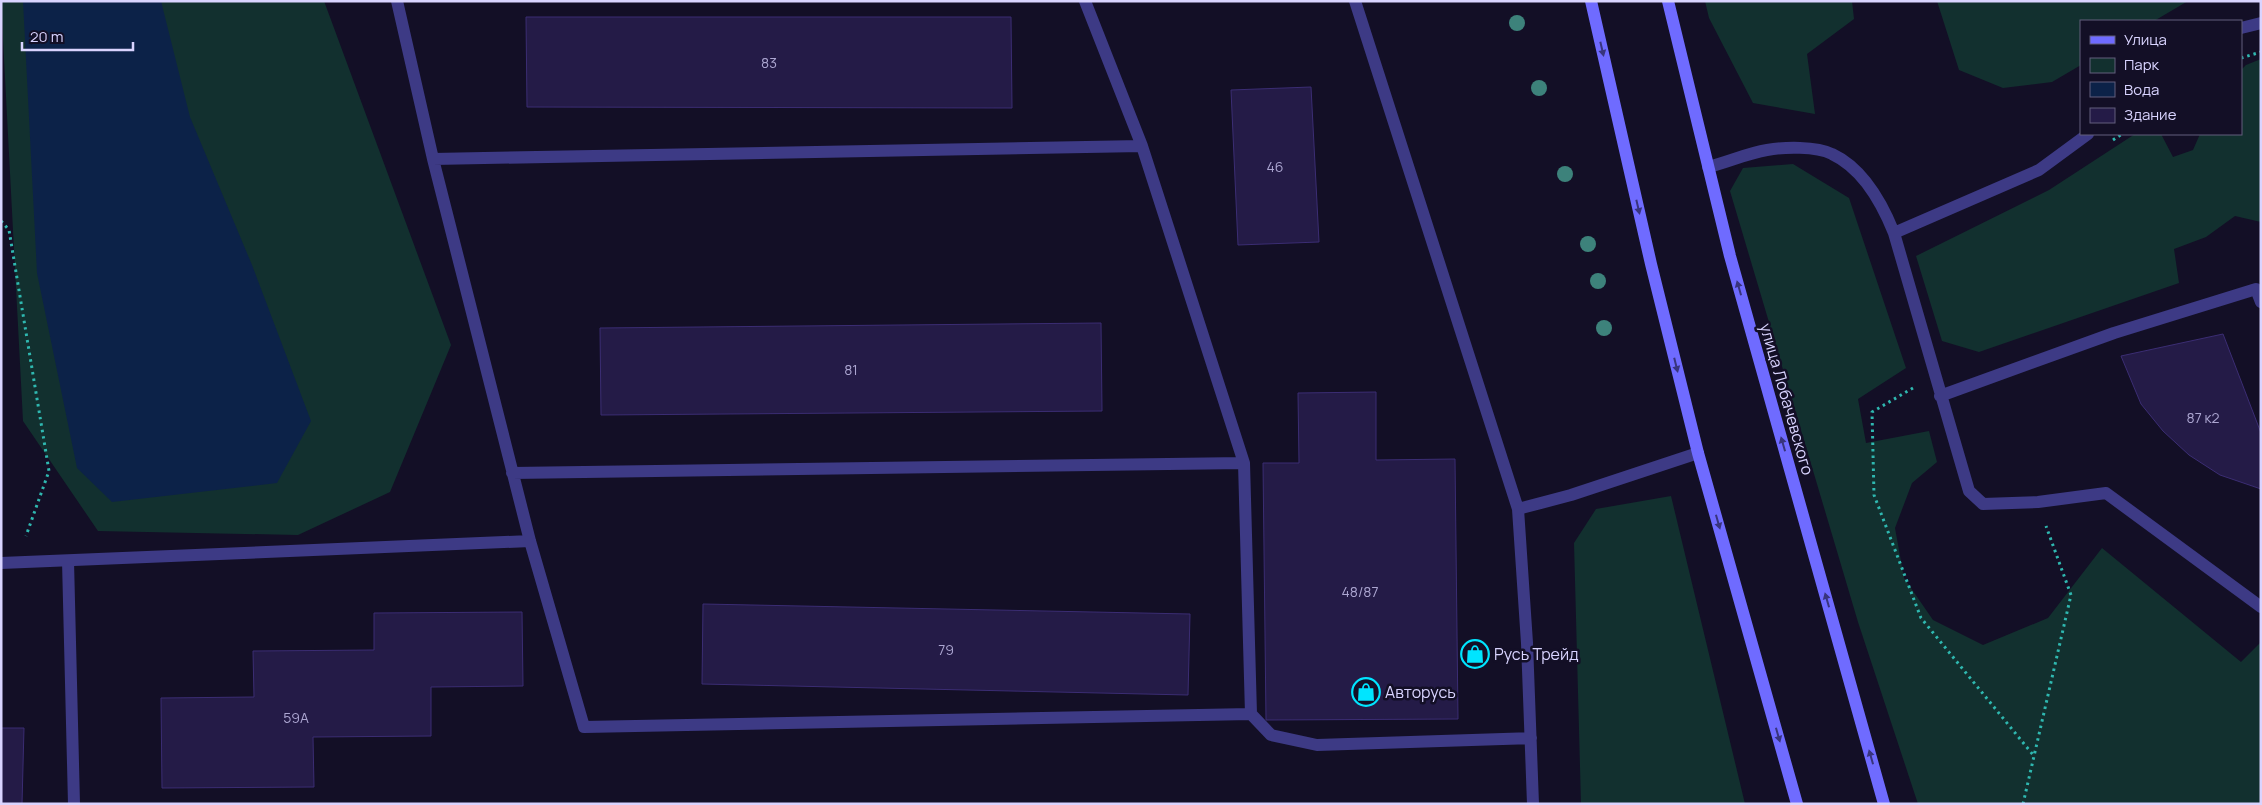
<svg xmlns="http://www.w3.org/2000/svg" width="2262" height="805" font-family="Manrope,sans-serif">
<style>
.green{fill:#12302f}
.water{fill:#0c2248}
.building{fill:#241b47;stroke:#3b2d73}
.lines{fill:none;stroke-linecap:round;stroke-linejoin:round}
.path{stroke:#2fb8b0;stroke-width:3;stroke-dasharray:2.5 4;stroke-linecap:butt}
.lane{stroke:#3d3a85;stroke-width:12}
.secondary{stroke:#6f6bff;stroke-width:12}
.tree{fill:#3d827b}
.oneway{fill:#38347d}
.labels{text-anchor:middle;dominant-baseline:central;stroke-width:5;stroke-linejoin:round;paint-order:stroke}
.number-label{font-size:14px;fill:#aca6d1}
.street-label{font-size:16px;fill:#d9d4ff;stroke:#130f26}
.poi-label{font-size:16px;fill:#d9d4ff;stroke:#130f26;text-anchor:start}
</style>
<rect width="100%" height="100%" fill="#130f26"/>
<!-- green -->
<path class="green" d="M1,1H324L451,345L390,492L298,535L98,531L23,421Z
M1705,1H1852L1854,19L1807,54L1815,114L1753,103L1709,18Z
M1937,1H2188L2154,21H2081V65L2052,82L2003,88L1959,70Z
M2261,59V222L2235,216L2206,237L2174,249L2179,283L1979,352L1942,341L1916,256L2049,190L2135,134H2161L2173,157L2193,150L2200,134H2241V70L2246,65Z
M1793,164L1849,198L1906,368L1858,399L1866,443L1929,431L1937,462L1912,483L1895,528L1904,578L1933,620L1983,645L2048,618L2102,548L2241,662L2261,642V804H1918L1858,622L1730,191L1743,168Z
M1671,496L1745,804H1581L1574,543L1596,509Z"/>
<!-- water -->
<path class="water" d="M23,1H161L190,117L252,265L311,421L277,483L112,502L77,468L37,273Z"/>
<!-- building -->
<path class="building" d="M526,17H1011L1012,108L527,107Z
M1311,87L1319,242L1238,245L1231,90Z
M1101,323L1102,411L601,415L600,328Z
M2223,334L2261,433V489L2220,475L2189,455L2163,431L2141,404L2121,356Z
M1376,392V460L1455,459L1458,719L1266,720L1263,463H1299L1298,393Z
M703,604L1190,614L1188,695L702,684Z
M522,612L523,686L431,687V736L313,737L314,787L162,788L161,698L254,697L253,651L374,650V613Z
M1,728H24L22,804H1Z"/>
<g class="lines">
<!-- path -->
<path class="path" d="M2241,58L2261,52
M2113,140L2122,134
M1,221L9,230L49,471L26,536
M1913,388L1872,412L1874,495L1921,618L2034,756
M2023,804L2071,595L2046,526"/>
<!-- lane -->
<path class="lane" d="M397,1L433,159L530,541L584,727L1251,714
M1085,1L1142,146L1244,463L1251,714L1271,735L1317,745L1531,738
M1355,1L1518,509
M2241,28L2261,23
M433,159L1142,146
M1708,167C1728,162 1748,153 1767,150C1784,147 1816,146 1832,154C1862,168 1882,203 1894,233L1969,491L1983,504L2038,502L2106,493L2261,607
M1894,233L2039,170L2088,134
M1940,396L2114,333L2256,289L2261,302
M512,473L1244,463
M68,561L74,804
M1,563L530,541
M1533,804L1527,643L1518,509L1571,495L1698,453"/>
<!-- secondary -->
<path class="secondary" d="M1591,1L1651,264L1698,453L1797,804
M1668,1L1730,256L1884,804"/>
</g>
<!-- trees -->
<g class="tree">
<circle cx="1517" cy="23" r="8"/>
<circle cx="1539" cy="88" r="8"/>
<circle cx="1565" cy="174" r="8"/>
<circle cx="1588" cy="244" r="8"/>
<circle cx="1598" cy="281" r="8"/>
<circle cx="1604" cy="328" r="8"/>
</g>
<!-- one-way arrows -->
<defs><path id="oneway-solid" d="M-6-.8H1V-3.2L6.5 0L1 3.2V.8H-6Z" transform="scale(1.25)"/></defs>
<g class="oneway">
<use href="#oneway-solid" transform="translate(1602 49) rotate(77)"/>
<use href="#oneway-solid" transform="translate(1638 207) rotate(77)"/>
<use href="#oneway-solid" transform="translate(1739 288) rotate(-106)"/>
<use href="#oneway-solid" transform="translate(1676 365) rotate(76)"/>
<use href="#oneway-solid" transform="translate(1783 444) rotate(-106)"/>
<use href="#oneway-solid" transform="translate(1718 522) rotate(74)"/>
<use href="#oneway-solid" transform="translate(1827 600) rotate(-106)"/>
<use href="#oneway-solid" transform="translate(1778 735) rotate(74)"/>
<use href="#oneway-solid" transform="translate(1871 757) rotate(-106)"/>
</g>
<!-- icons -->
<defs>
<symbol id="shop-ring" viewBox="-11 -11 22 22"><circle r="9.5" fill="#130f26" stroke="#00e5ff" stroke-width="1.5"/><path d="M-5-2.5h2.3a2.7 3.5 0 0 1 5.4 0H5L5.5 6h-11ZM-1.5-2.5h3a1.5 2.3 0 0 0-3 0Z" fill="#00e5ff"/></symbol>
</defs>
<g fill-rule="evenodd">
<use href="#shop-ring" x="1459" y="638" width="32" height="32"/>
<use href="#shop-ring" x="1350" y="676" width="32" height="32"/>
</g>
<g class="labels">
<!-- number labels -->
<g class="number-label">
<text x="769" y="62">83</text>
<text x="1275" y="166">46</text>
<text x="851" y="369">81</text>
<text x="2203" y="417">87 к2</text>
<text x="1360" y="591">48/87</text>
<text x="946" y="649">79</text>
<text x="296" y="717">59А</text>
</g>
<!-- street labels -->
<g class="street-label">
<text transform="translate(1787 399) rotate(74)">улица Лобачевского</text>
</g>
<!-- poi labels -->
<g class="poi-label">
<text x="1494" y="654">Русь Трейд</text>
<text x="1385" y="692">Авторусь</text>
</g>
</g>
<!-- border -->
<rect width="2262" height="805" fill="none" stroke="#d9d4ff" stroke-width="5"/>
<!-- legend -->
<rect x="2080" y="20" width="162" height="115" fill="#130f26" stroke="#625e7d"/>
<rect x="2090" y="36" width="25" height="8" fill="#6f6bff" stroke="#625e7d"/>
<text x="2124" y="45" font-size="15" fill="#d9d4ff">Улица</text>
<rect x="2090" y="58" width="25" height="15" fill="#12302f" stroke="#625e7d"/>
<text x="2124" y="70" font-size="15" fill="#d9d4ff">Парк</text>
<rect x="2090" y="82" width="25" height="15" fill="#0c2248" stroke="#625e7d"/>
<text x="2124" y="95" font-size="15" fill="#d9d4ff">Вода</text>
<rect x="2090" y="108" width="25" height="15" fill="#241b47" stroke="#625e7d"/>
<text x="2124" y="120" font-size="15" fill="#d9d4ff">Здание</text>
<!-- scale -->
<path d="M22 42v8h111v-8" fill="none" stroke="#d9d4ff" stroke-width="2.5"/>
<text x="30" y="42" font-size="15" fill="#d9d4ff" stroke="#130f26" stroke-width="4" paint-order="stroke">20 m</text>
</svg>
